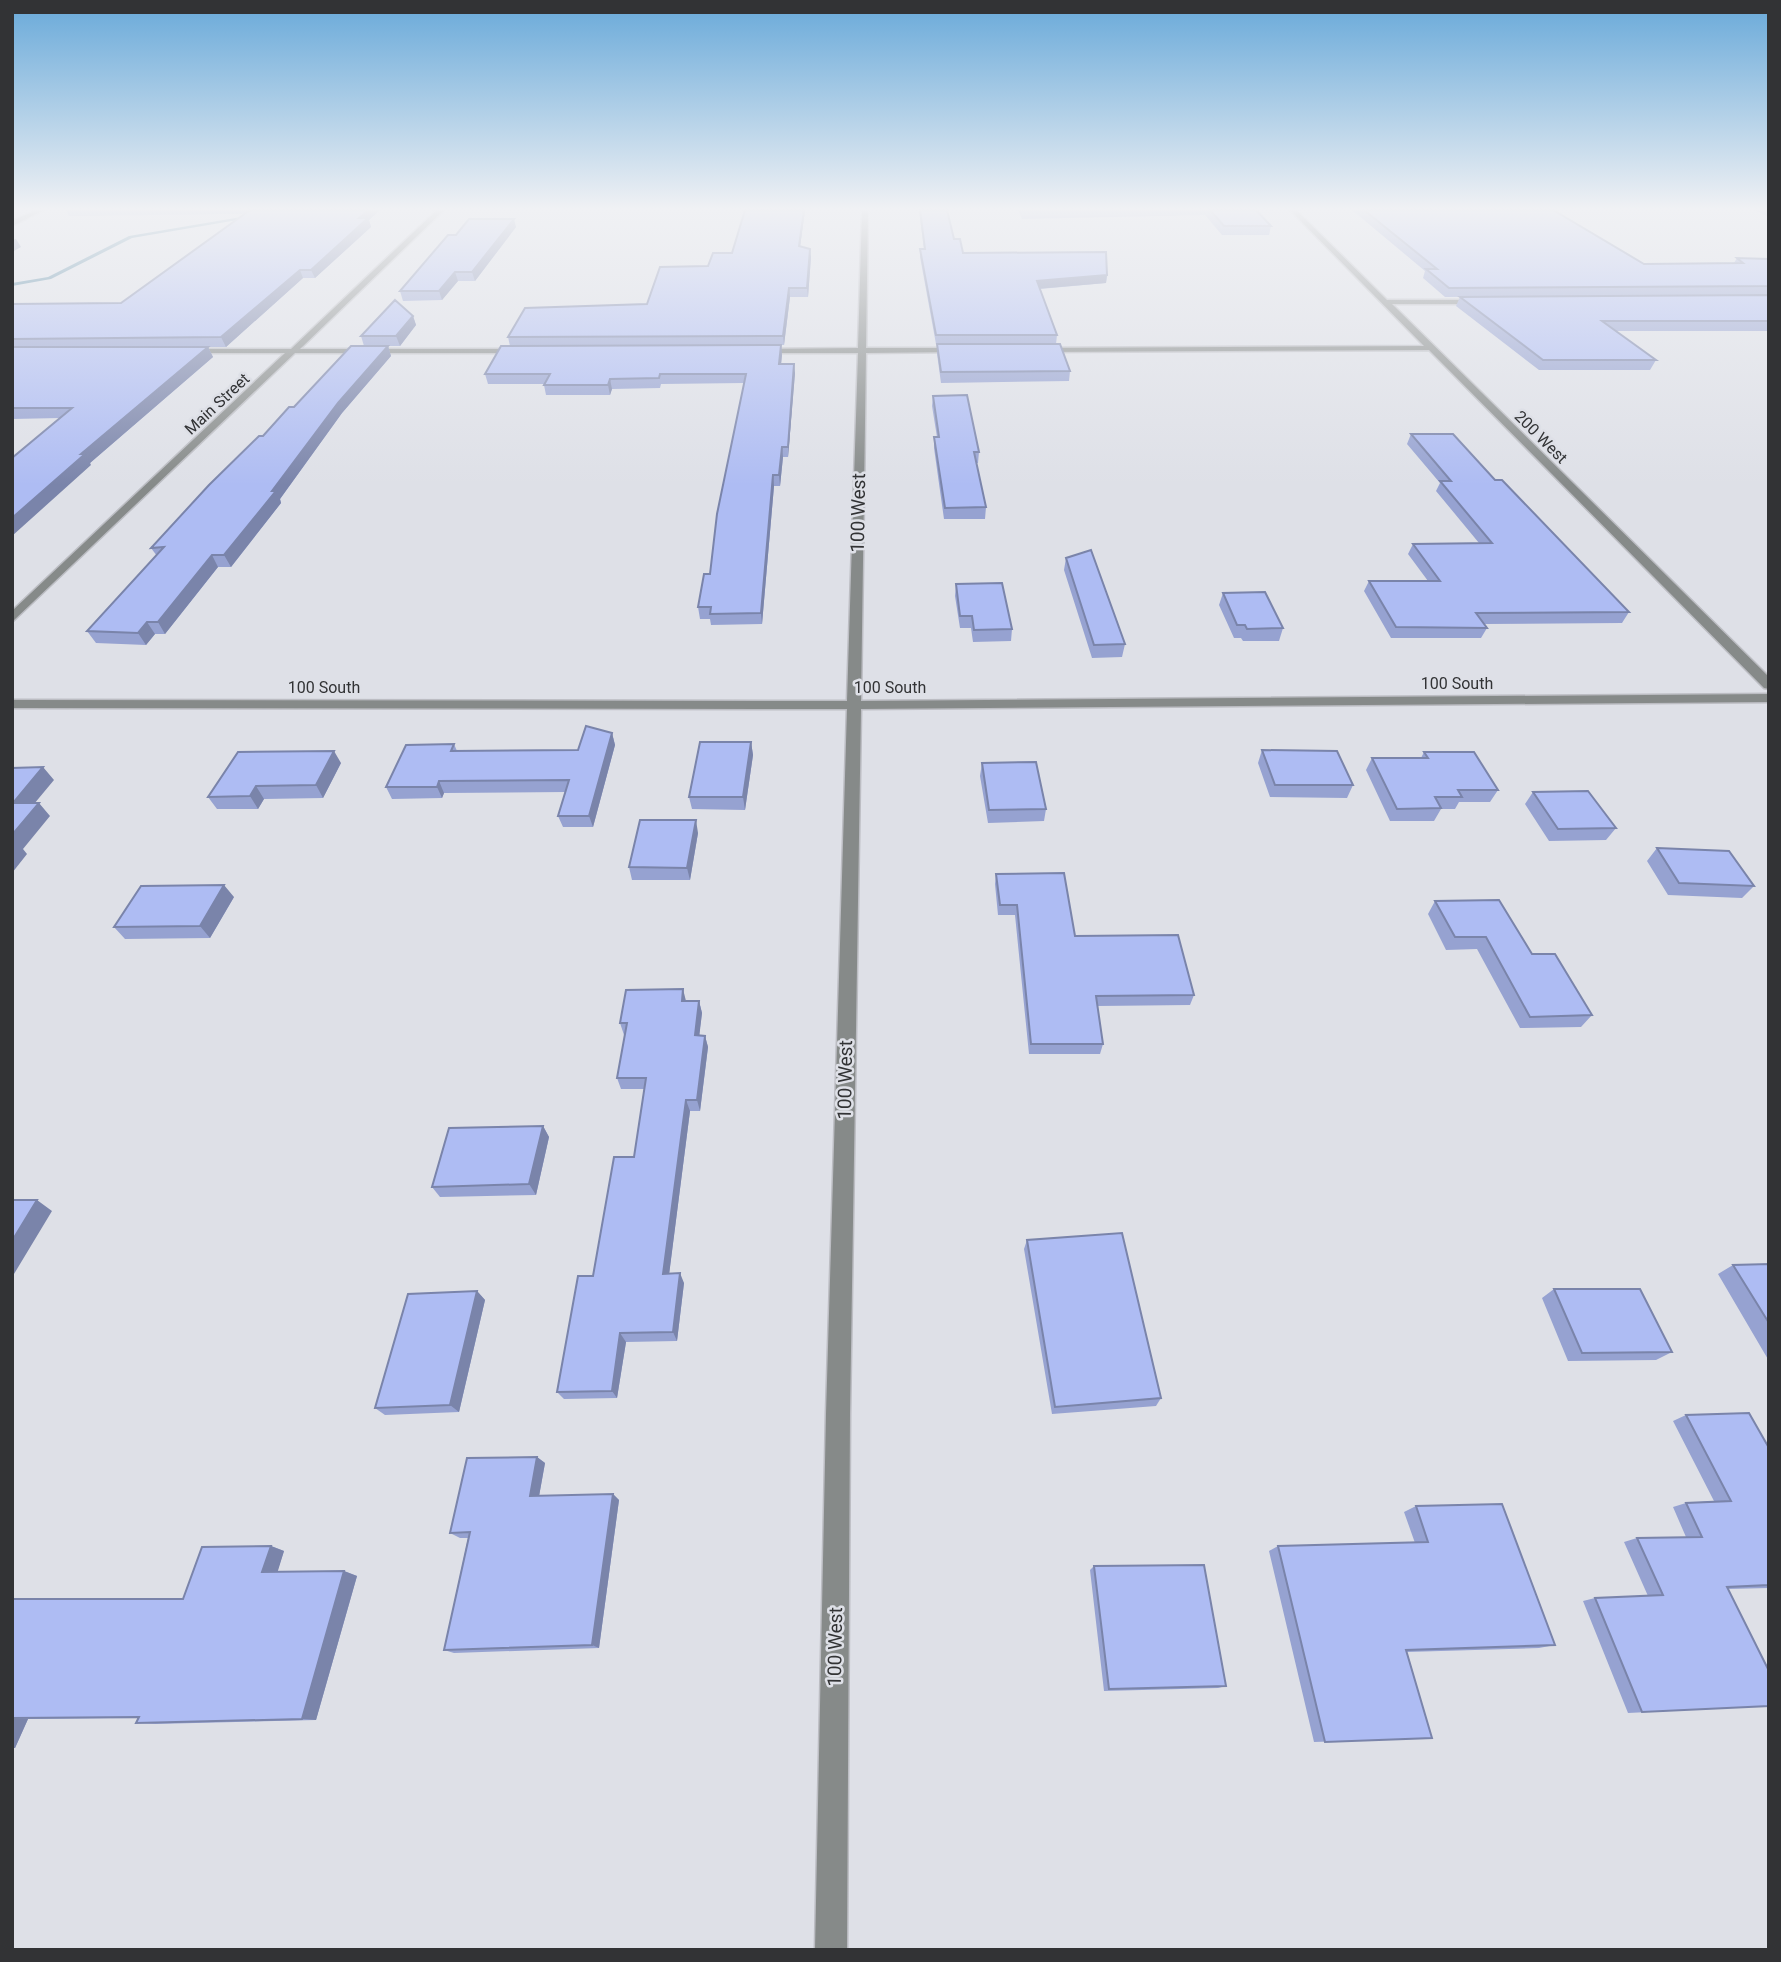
<svg xmlns="http://www.w3.org/2000/svg" width="1781" height="1962" font-family="Roboto,sans-serif">
<style>
.lines{fill:none;stroke-linecap:round;stroke-linejoin:round}
.stream{fill:#427a98;fill-rule:evenodd}
.minor-casing{stroke:#bcbdc3;stroke-width:3}
.minor{fill:#868a89;fill-rule:evenodd}
.wall{fill:#96a2d1}
.shaded-wall{fill:#7a84aa}
.building{fill:#aebcf3;stroke:#7a84aa;stroke-width:2}
.labels{text-anchor:middle;dominant-baseline:central;stroke-width:5;stroke-linejoin:round;paint-order:stroke}
.far-street-label{font-size:16px;fill:#323335;stroke:#dee0e7}
.street-label{font-size:19px;fill:#323335;stroke:#dee0e7}
</style>
<rect width="100%" height="100%" fill="#dee0e7"/>
<g class="lines">
<!-- stream -->
<path class="stream" d="M253,215L255,217L132,238L51,279L12,286V283L48,277L129,236Z"/>
<defs>
<path id="minor" d="M36,210H44L12,226V221Z
M437,210H444L300,349H522L525,353H295L12,622V611L285,353H186L183,349H291Z
M862,210H868L866,348H960L964,350L960,352L866,353L861,701L1769,694V702L861,709L850,1414L847,1950H815L826,1414L847,709L12,708V700L847,701L858,353H760L756,351L760,349L858,348Z
M1290,210H1296L1387,300H1485L1482,304H1392L1769,677V689L1764,688L1429,350L1040,352L1036,350L1040,348L1424,346Z"/>
</defs>
<!-- minor casing -->
<use href="#minor" class="minor-casing"/>
<!-- minor -->
<use href="#minor" class="minor"/>
</g>
<!-- wall -->
<path class="wall" d="M66,210H380L369,220L371,227L315,278H303L226,347H169H208L213,357L90,463L91,465L60,418L12,419V304L121,303L244,214L69,216Z
M745,210H805L800,247L811,257L808,297H790L784,345L510,346L508,337L647,304L732,253Z
M919,210H947L954,239L963,253L1107,275L1106,283L1040,289L1057,335L1056,344L1070,371L1069,381L941,383L937,354V344H936L920,257V249H924Z
M1018,210H1256L1271,226L1269,235H1222L1205,215L1022,219Z
M1352,210H1553L1644,264L1734,263L1737,258L1769,259V295L1445,297L1423,278L1425,271Z
M1754,210H1769V217Z
M516,227L475,281H458L442,300L403,301L400,291L456,235Z
M1769,295V331H1615L1656,360L1650,370H1539L1456,306L1460,297Z
M413,316L416,325L400,346H364L361,336Z
M388,346L391,356L342,413L280,499L281,503L231,567H218L165,634H155L146,645L96,643L87,631L157,556L151,548L263,436L294,407Z
M782,355L781,364L795,373L788,457H783L780,486H774L762,624L711,625L710,619H700L698,607L710,574L744,383L661,384L660,388L612,389L610,395H546L544,385L545,384H488L485,374Z
M933,396L979,452L978,463H976L986,507L985,519H944L934,448V437H937L932,406Z
M1411,434L1495,480L1629,612L1622,623L1484,624L1487,628L1481,638H1391L1364,591L1369,581H1428L1408,554L1413,544L1479,543L1436,491L1440,483L1407,444Z
M1066,558L1125,644L1122,657L1092,658L1064,570Z
M956,584L1012,629L1011,641L973,642L971,628H960L955,596Z
M1223,593L1283,628L1279,641H1243L1241,638H1234L1219,605Z
M612,733L615,745L593,827H563L558,816L566,792L444,793L442,798L392,799L386,787L454,744L457,751L578,750Z
M751,742L753,755L745,810L692,809L689,797Z
M1262,750L1353,785L1347,798L1270,797L1258,763Z
M1424,752L1498,790L1490,802H1459L1455,809H1441L1434,821H1390L1366,770L1372,758H1421Z
M341,763L323,798L264,799L258,809H217L208,797Z
M982,763L1046,809L1044,821L988,823L980,776Z
M1533,792L1616,828L1606,840L1549,841L1525,804Z
M698,833L690,880H632L629,867Z
M1657,848L1754,886L1742,898L1668,895L1647,861Z
M996,874L1075,936L1194,995L1190,1005L1097,1006L1103,1044L1100,1054H1029L1015,915H998L995,884Z
M234,897L210,938L125,939L114,927Z
M1435,901L1532,954L1592,1015L1581,1027L1520,1028L1477,949L1446,950L1428,914Z
M686,1001H699L702,1013L699,1035L705,1036L708,1047L700,1111H690L669,1274L684,1283L677,1341L626,1342L617,1398L564,1399L557,1392L593,1276L634,1157L644,1089H621L617,1078L625,1035H624L620,1023Z
M543,1126L549,1137L536,1195L440,1197L432,1187Z
M1027,1240L1161,1398L1156,1406L1052,1414L1024,1249Z
M1769,1264V1361L1718,1274L1733,1265Z
M1554,1289L1672,1352L1656,1360L1568,1361L1542,1298Z
M477,1291L485,1300L459,1412L385,1415L375,1408Z
M1686,1415L1769,1448V1588L1728,1589L1769,1706L1628,1713L1583,1601L1595,1598L1648,1596L1624,1542L1637,1538L1686,1537L1673,1507L1686,1503L1714,1501L1673,1421Z
M537,1457L545,1463L539,1496L613,1494L619,1500L599,1648L454,1653L444,1650L468,1538H460L450,1533Z
M1416,1506L1555,1645L1539,1648L1407,1652L1432,1738L1314,1742L1269,1551L1278,1546L1415,1543L1404,1512Z
M271,1546L284,1551L277,1572L344,1571L357,1576L316,1720L155,1724L136,1723L138,1718L28,1719L15,1748H12V1599H183Z
M1094,1566L1226,1686L1218,1688L1104,1691L1090,1570Z"/>
<!-- shaded-wall -->
<path class="shaded-wall" d="M369,210H380L369,220L371,227L315,278L311,270Z
M804,210H805L799,254V246Z
M514,219L516,227L475,281L472,272Z
M16,239L21,247L12,252V240Z
M810,249L811,257L808,297L807,288Z
M300,270L303,278L226,347L221,337Z
M455,272L458,281L442,300L439,291Z
M1107,275L1106,283L1036,289L1037,281Z
M789,288L790,297L784,345L783,336Z
M413,316L416,325L400,346L396,336Z
M781,345L782,355L780,374L779,364Z
M388,346L391,356L342,413L280,499L281,503L231,567L224,555L338,403Z
M208,347L213,357L90,463L91,465L12,536V518L81,454Z
M794,364L795,373L788,457V447Z
M610,379L612,389L610,395L608,385Z
M782,447L783,457L780,486L779,475Z
M773,475L774,486L762,624L761,613Z
M212,555L218,567L165,634L158,622Z
M147,622L155,634L146,645L138,633Z
M612,733L615,745L593,827L589,816Z
M751,742L753,755L745,810L743,797Z
M334,751L341,763L323,798L316,785Z
M43,767L54,780L24,816L13,803Z
M439,781L444,793L442,798L437,787Z
M256,786L264,799L258,809L250,796Z
M39,803L50,816L23,849L27,854L12,873V835Z
M696,820L698,833L690,880L687,868Z
M224,885L234,897L210,938L200,926Z
M683,989L686,1001H682Z
M699,1001L702,1013L698,1047L695,1035Z
M705,1036L708,1047L700,1111L697,1100Z
M686,1100L690,1111L668,1283L663,1274Z
M543,1126L549,1137L536,1195L529,1184Z
M37,1200L52,1211L14,1274L12,1273V1241Z
M680,1273L684,1283L677,1341L673,1332Z
M477,1291L485,1300L459,1412L450,1405Z
M620,1333L626,1342L617,1398L612,1391Z
M537,1457L545,1463L538,1502L530,1496Z
M613,1494L619,1500L599,1648L592,1645Z
M271,1546L284,1551L276,1577L262,1572Z
M344,1571L357,1576L316,1720L302,1719Z
M12,1719H28L15,1748H12Z"/>
<!-- building -->
<path class="building" d="M250,210H369L359,218H368L311,270H300L221,337L12,339V304L121,303Z
M745,210H804L799,246L810,249L807,288H789L783,336L508,337L525,308L647,304L660,267L708,266L713,253H732Z
M920,210H947L954,239H960L963,253L1106,252L1107,275L1037,281L1057,335H936L920,249H925Z
M1210,210H1256L1271,226H1224Z
M1364,210H1553L1644,264L1743,263L1737,258L1769,259V286L1449,288L1426,269H1437Z
M469,219H514L472,272H455L439,291H400L448,235H456Z
M1769,295V321H1602L1656,360H1543L1460,297Z
M395,300L413,316L396,336H361Z
M937,344H1060L1070,371L941,372Z
M781,345L779,364H794L788,447H782L779,475H773L761,613L710,614L711,607H698L704,574H710L717,514L746,374H660L659,378L610,379L608,385H544L550,374H485L501,346Z
M351,346H388L338,403L272,491H276L224,555H212L158,622H147L138,633L87,631L164,547L151,548L209,485L259,436H263L289,407H294Z
M12,347H208L81,454H85L12,518V458L72,408H12Z
M967,395L979,452H974L986,507L945,508L934,437H939L933,396Z
M1411,434H1453L1495,480H1502L1629,612L1476,613L1487,628L1396,627L1369,581H1440L1413,544L1492,543L1440,481H1451Z
M1091,550L1125,644L1094,645L1066,558Z
M1002,583L1012,629L974,630L972,616H960L956,584Z
M1265,592L1283,628L1247,629L1245,625H1237L1223,593Z
M586,726L612,733L589,816H558L569,780L439,781L437,787H386L406,745L454,744L451,751L578,750Z
M700,742H751L743,797H689Z
M1262,750L1337,751L1353,785H1275Z
M334,751L316,785L256,786L250,796L208,797L238,752Z
M1424,752H1474L1498,790H1458L1462,797H1435L1441,808L1397,809L1372,758H1428Z
M1036,762L1046,809L989,810L982,763Z
M43,767L13,803H39L12,835V768Z
M1588,791L1616,828L1558,829L1533,792Z
M640,820H696L687,868L629,867Z
M1657,848L1729,851L1754,886L1679,883Z
M1064,873L1075,936L1178,935L1194,995L1096,996L1103,1044H1031L1017,905H1000L996,874Z
M224,885L200,926L114,927L141,886Z
M1499,900L1532,954H1555L1592,1015L1530,1017L1486,937H1455L1435,901Z
M683,989L682,1001H699L695,1035L705,1036L697,1100H686L663,1274L680,1273L673,1332L620,1333L612,1391L557,1392L578,1276H593L614,1157H634L646,1078H617L627,1023H620L626,990Z
M543,1126L529,1184L432,1187L449,1128Z
M12,1200H37L12,1241Z
M1122,1233L1161,1398L1055,1407L1027,1240Z
M1769,1264V1323L1733,1265Z
M1554,1289H1640L1672,1352L1582,1353Z
M477,1291L450,1405L375,1408L408,1294Z
M1749,1413L1769,1448V1585L1727,1587L1769,1671V1706L1642,1712L1595,1598L1663,1595L1637,1538L1702,1537L1686,1503L1731,1501L1686,1415Z
M537,1457L530,1496L613,1494L592,1645L444,1650L470,1532L450,1533L467,1458Z
M1502,1504L1555,1645L1406,1650L1432,1738L1325,1742L1278,1546L1428,1542L1416,1506Z
M271,1546L262,1572L344,1571L302,1719L136,1723L139,1717L12,1718V1599H183L202,1547Z
M1204,1565L1226,1686L1109,1689L1094,1566Z"/>
<!-- sky -->
<linearGradient id="sky" x2="0" y2="1"><stop stop-color="#68a9d9"/><stop offset="0.43" stop-color="#f0f1f4"/><stop offset="1" stop-color="#f0f1f4" stop-opacity="0"/></linearGradient>
<rect width="1781" height="485" fill="url(#sky)"/>
<g class="labels">
<!-- far-street labels -->
<g class="far-street-label">
<text transform="translate(217 404) rotate(-43)">Main Street</text>
<text transform="translate(1541 437) rotate(45)">200 West</text>
<text x="1457" y="683">100 South</text>
<text x="324" y="687">100 South</text>
<text x="890" y="687">100 South</text>
</g>
<!-- street labels -->
<g class="street-label">
<text transform="translate(858 513) rotate(-89)">100 West</text>
<text transform="translate(845 1080) rotate(-89)">100 West</text>
<text transform="translate(835 1647) rotate(-89)">100 West</text>
</g>
</g>
<!-- border -->
<rect width="1781" height="1962" fill="none" stroke="#323335" stroke-width="28"/>
</svg>
